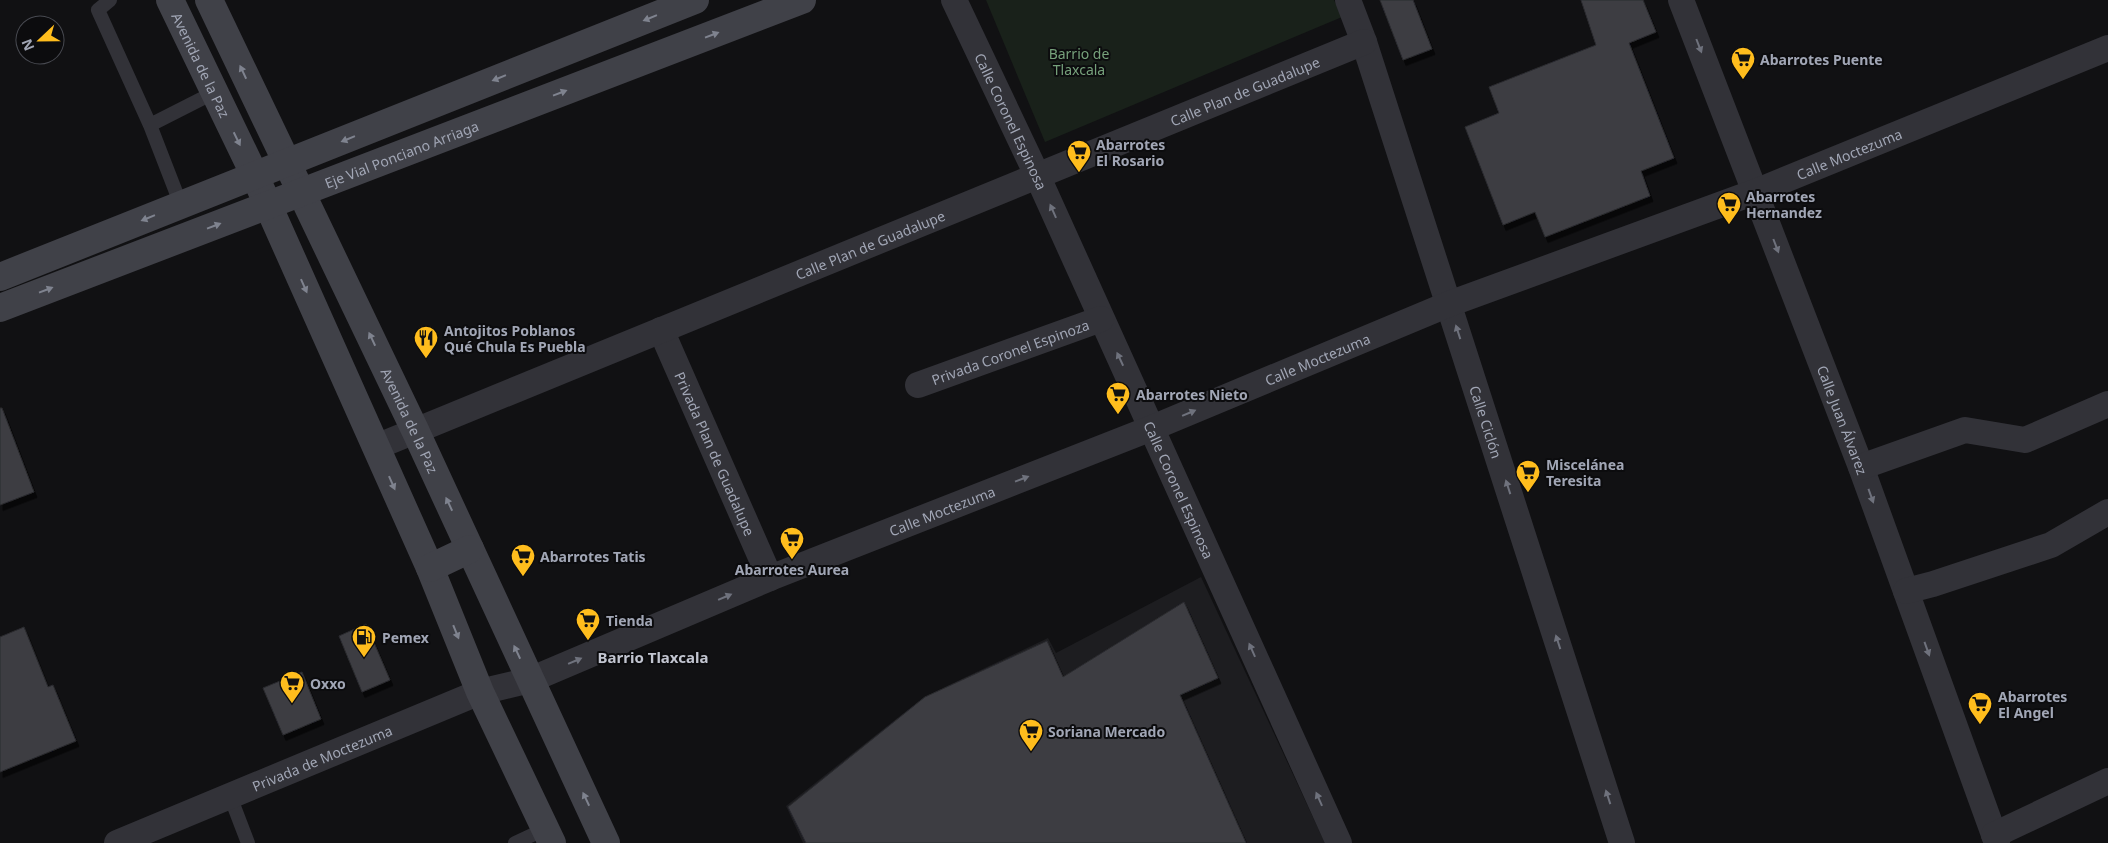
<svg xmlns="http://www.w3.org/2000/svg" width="2108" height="843" font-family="'Noto Sans',sans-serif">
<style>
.built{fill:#1d1d20}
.green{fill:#19211a}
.building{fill:#3d3e43;stroke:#2b2b2f;filter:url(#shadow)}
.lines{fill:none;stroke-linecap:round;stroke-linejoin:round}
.lane{stroke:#323238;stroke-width:14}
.street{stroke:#323238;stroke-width:26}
.secondary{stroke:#404148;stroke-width:28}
.oneway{fill:#7f838f}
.oneway2{fill:#6f727d}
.labels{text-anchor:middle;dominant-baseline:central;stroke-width:4;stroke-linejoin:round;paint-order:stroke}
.park-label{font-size:14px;fill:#76a17b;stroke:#0c0c0e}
.poi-label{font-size:14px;font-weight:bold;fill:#a1a6b5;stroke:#0c0c0e;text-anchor:start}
.street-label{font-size:14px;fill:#a1a6b5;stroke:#0c0c0e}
.neighbourhood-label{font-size:15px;font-weight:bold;fill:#c2c5d0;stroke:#0c0c0e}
</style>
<defs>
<filter id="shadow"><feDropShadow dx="3" dy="5.5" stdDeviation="0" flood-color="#0009"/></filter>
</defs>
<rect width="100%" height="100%" fill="#111113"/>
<!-- built -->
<path class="built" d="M1201,577L1325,843H803L786,806L924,697L1048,638L1056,653Z"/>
<!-- green -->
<path class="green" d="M986,0H1334L1342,17L1045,142Z"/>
<!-- building -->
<path class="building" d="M1380,0H1413L1432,49L1403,60Z
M1581,0H1643L1656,32L1629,43L1674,158L1641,171L1650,196L1545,237L1535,212L1503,225L1465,127L1499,113L1489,87L1596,45Z
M0,408H2L34,492L0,505Z
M1184,602L1218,678L1180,695L1246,843H806L788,807L925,697L1047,641L1063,677Z
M366,624L390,680L362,692L339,636Z
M24,627L48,687L53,685L76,741L0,772V637Z
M302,672L321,719L283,735L263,688Z"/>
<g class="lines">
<!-- lane -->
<path class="lane" d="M110,0L98,10L150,125L181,205
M150,125L215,92
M230,796L248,843
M515,843L545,829"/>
<!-- street -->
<g class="street">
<path id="s1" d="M954,0L1037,175L1339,843"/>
<path id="s2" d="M1348,0L1364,42L1622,843"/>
<path id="s3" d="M1681,0L1861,467L1997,843"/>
<path id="s4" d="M661,330L770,578"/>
<path id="s5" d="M918,385L1101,319"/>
<path id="s6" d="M376,447L1364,42"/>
<path d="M1861,467L1965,430L2025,440L2108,404"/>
<path d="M1906,591L1933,584L2051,545L2108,512"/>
<path d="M1994,835L2108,781"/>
<path id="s7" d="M117,843L480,692L530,680L770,578L1152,428L1449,304L1755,192L2108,48"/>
</g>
<!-- secondary -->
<g class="secondary">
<path id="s8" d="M170,0L255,176L430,568L480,692L552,843"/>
<path id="s9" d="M209,0L415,430L606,843"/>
<path d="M0,277L695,0"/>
<path id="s10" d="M0,308L802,0"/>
<path d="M430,568L470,549"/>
</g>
</g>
<!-- one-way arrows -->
<defs><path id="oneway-solid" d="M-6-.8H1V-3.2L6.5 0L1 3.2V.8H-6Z" transform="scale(1.25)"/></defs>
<g class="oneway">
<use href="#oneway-solid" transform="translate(650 18) rotate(158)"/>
<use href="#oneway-solid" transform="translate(712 35) rotate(-21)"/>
<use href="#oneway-solid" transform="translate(243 72) rotate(-115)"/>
<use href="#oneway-solid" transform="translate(499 78) rotate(158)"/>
<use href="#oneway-solid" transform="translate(560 93) rotate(-21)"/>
<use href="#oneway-solid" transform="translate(237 139) rotate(64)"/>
<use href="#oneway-solid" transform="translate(348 139) rotate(158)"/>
<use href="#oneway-solid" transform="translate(148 218) rotate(158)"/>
<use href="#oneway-solid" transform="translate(214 226) rotate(-21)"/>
<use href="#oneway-solid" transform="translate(304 286) rotate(66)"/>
<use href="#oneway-solid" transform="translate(46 290) rotate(-21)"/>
<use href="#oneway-solid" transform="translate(372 339) rotate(-115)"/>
<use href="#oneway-solid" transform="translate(392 483) rotate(66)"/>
<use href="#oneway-solid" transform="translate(449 504) rotate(-115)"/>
<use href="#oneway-solid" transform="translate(456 632) rotate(68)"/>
<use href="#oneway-solid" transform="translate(517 652) rotate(-115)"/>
<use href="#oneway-solid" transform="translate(586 799) rotate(-115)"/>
</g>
<g class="oneway2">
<use href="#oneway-solid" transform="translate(1699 46) rotate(69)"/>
<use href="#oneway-solid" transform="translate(1053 211) rotate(-114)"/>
<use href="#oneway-solid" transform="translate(1776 246) rotate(69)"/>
<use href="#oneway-solid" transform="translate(1458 332) rotate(-108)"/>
<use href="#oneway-solid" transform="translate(1120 359) rotate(-115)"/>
<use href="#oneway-solid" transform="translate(1189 413) rotate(-23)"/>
<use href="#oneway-solid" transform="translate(1022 479) rotate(-21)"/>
<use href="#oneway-solid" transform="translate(1508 487) rotate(-108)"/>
<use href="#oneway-solid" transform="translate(1871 496) rotate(70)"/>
<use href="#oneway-solid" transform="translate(725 597) rotate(-23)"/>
<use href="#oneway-solid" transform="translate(1558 642) rotate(-108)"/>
<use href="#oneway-solid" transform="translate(1927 649) rotate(70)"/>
<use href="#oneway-solid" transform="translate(1252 650) rotate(-114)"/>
<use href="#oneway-solid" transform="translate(575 661) rotate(-23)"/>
<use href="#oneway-solid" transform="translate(1608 797) rotate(-108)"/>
<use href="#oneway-solid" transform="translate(1319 799) rotate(-114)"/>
</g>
<!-- icons -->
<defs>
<symbol id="supermarket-pin" viewBox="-11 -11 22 30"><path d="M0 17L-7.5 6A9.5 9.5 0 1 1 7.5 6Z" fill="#ffbd1d" stroke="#0c0c0e"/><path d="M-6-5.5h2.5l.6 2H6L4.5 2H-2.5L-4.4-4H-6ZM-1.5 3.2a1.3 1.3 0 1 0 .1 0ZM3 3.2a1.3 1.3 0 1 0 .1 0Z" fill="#111"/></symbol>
<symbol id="restaurant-pin" viewBox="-11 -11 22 30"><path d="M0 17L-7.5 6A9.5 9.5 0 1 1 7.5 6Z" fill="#ffbd1d" stroke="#0c0c0e"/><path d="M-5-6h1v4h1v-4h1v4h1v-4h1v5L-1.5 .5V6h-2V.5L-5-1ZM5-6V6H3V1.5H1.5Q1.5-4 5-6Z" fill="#111"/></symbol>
<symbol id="fuel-pin" viewBox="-11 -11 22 30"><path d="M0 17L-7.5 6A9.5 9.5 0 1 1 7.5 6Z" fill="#ffbd1d" stroke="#0c0c0e"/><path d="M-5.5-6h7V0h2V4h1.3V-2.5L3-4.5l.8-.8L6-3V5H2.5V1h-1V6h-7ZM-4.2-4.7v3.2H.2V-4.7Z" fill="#111"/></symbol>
</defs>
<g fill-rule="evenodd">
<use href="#supermarket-pin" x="1729" y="45" width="28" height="38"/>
<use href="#supermarket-pin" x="1065" y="138" width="28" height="38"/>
<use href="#supermarket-pin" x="1715" y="190" width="28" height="38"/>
<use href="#restaurant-pin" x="412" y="324" width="28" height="38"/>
<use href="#supermarket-pin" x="1104" y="380" width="28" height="38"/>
<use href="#supermarket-pin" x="1514" y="458" width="28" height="38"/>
<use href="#supermarket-pin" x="778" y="525" width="28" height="38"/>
<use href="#supermarket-pin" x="509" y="542" width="28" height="38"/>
<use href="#supermarket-pin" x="574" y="606" width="28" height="38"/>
<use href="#fuel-pin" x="350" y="623" width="28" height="38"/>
<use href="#supermarket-pin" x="278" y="669" width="28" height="38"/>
<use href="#supermarket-pin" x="1966" y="690" width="28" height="38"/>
<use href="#supermarket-pin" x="1017" y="717" width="28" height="38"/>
</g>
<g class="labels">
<!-- park labels -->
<g class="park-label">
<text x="1079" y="53">Barrio de<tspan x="1079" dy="16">Tlaxcala</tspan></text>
</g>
<!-- poi labels -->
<g class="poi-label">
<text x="1760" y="59">Abarrotes Puente</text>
<text x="1096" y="144">Abarrotes<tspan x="1096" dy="16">El Rosario</tspan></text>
<text x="1746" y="196">Abarrotes<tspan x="1746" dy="16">Hernandez</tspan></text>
<text x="444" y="330">Antojitos Poblanos<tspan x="444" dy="16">Qué Chula Es Puebla</tspan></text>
<text x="1136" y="394">Abarrotes Nieto</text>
<text x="1546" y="464">Miscelánea<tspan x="1546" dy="16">Teresita</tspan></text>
<text x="540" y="556">Abarrotes Tatis</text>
<text x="792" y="569" text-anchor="middle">Abarrotes Aurea</text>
<text x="606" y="620">Tienda</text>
<text x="382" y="637">Pemex</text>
<text x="310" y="683">Oxxo</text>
<text x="1998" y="696">Abarrotes<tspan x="1998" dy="16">El Angel</tspan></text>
<text x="1048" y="731">Soriana Mercado</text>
</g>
<!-- street labels -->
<g class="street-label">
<text stroke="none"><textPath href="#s8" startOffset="72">Avenida de la Paz</textPath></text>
<text stroke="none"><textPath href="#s6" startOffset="939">Calle Plan de Guadalupe</textPath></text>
<text stroke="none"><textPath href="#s1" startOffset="134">Calle Coronel Espinosa</textPath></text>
<text stroke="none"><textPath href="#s10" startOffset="430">Eje Vial Ponciano Arriaga</textPath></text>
<text stroke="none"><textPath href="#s7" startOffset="1865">Calle Moctezuma</textPath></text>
<text stroke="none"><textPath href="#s6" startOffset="534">Calle Plan de Guadalupe</textPath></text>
<text stroke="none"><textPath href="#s5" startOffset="98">Privada Coronel Espinoza</textPath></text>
<text stroke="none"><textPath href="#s7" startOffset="1295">Calle Moctezuma</textPath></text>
<text stroke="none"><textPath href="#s9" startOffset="466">Avenida de la Paz</textPath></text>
<text stroke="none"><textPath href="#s3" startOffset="450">Calle Juan Álvarez</textPath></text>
<text stroke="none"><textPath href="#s2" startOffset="444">Calle Ciclón</textPath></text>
<text stroke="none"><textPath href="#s4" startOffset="135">Privada Plan de Guadalupe</textPath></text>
<text stroke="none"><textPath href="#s1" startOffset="539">Calle Coronel Espinosa</textPath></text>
<text stroke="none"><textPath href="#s7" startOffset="890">Calle Moctezuma</textPath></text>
<text stroke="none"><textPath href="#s7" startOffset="222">Privada de Moctezuma</textPath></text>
</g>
<!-- neighbourhood labels -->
<g class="neighbourhood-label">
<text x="653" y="657">Barrio Tlaxcala</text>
</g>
</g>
<!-- north arrow -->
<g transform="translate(40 40) rotate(248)"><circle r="24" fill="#0c0c0e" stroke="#484a51"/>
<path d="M0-4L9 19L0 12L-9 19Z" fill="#ffbd1d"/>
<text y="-8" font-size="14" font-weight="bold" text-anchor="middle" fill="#a1a6b5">N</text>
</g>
</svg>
